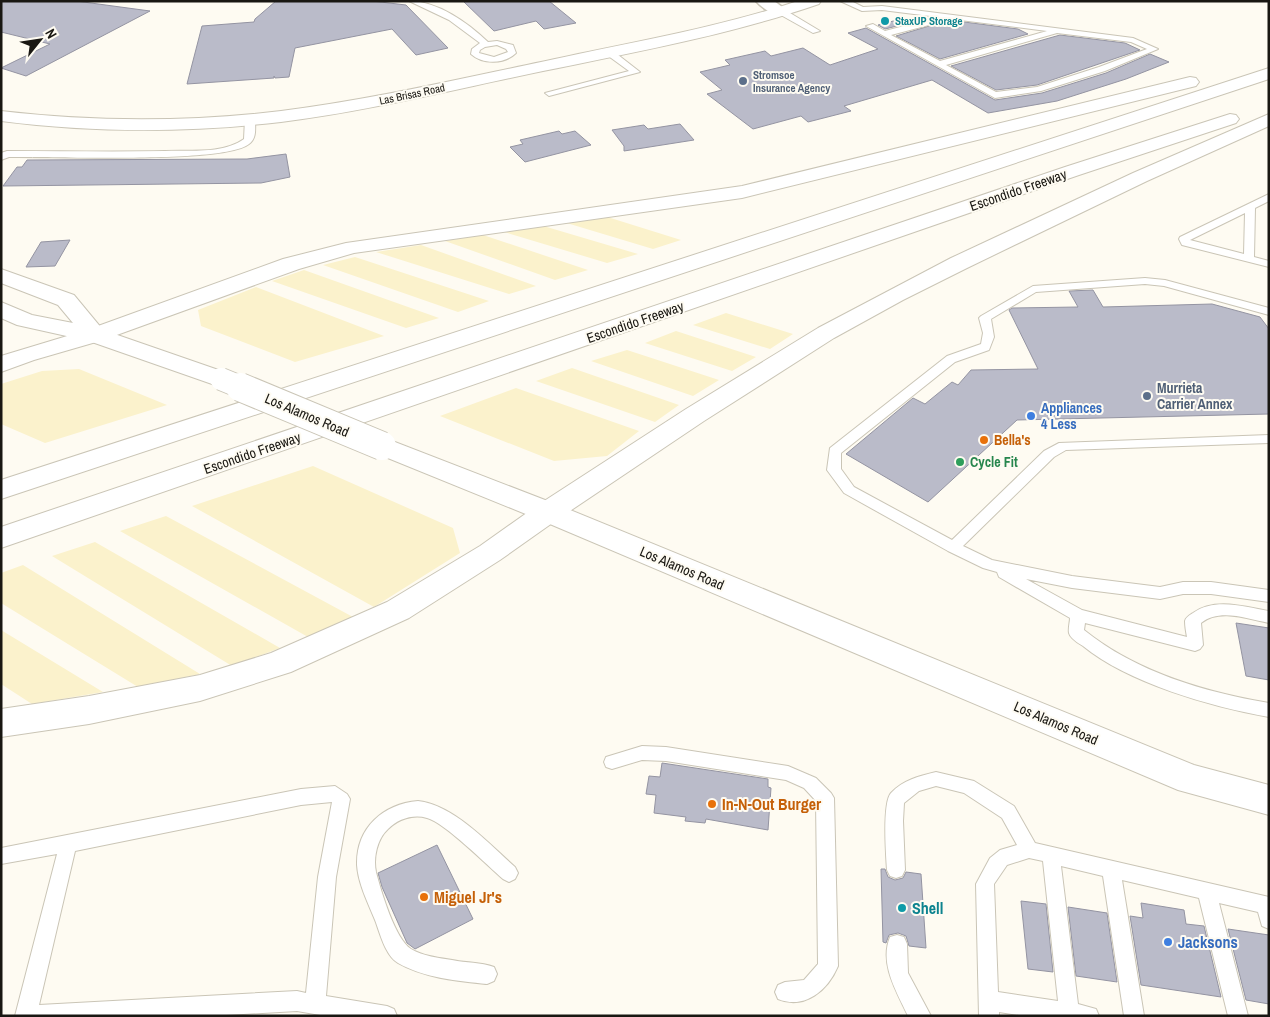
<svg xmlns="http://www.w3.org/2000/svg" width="1270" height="1017" font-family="'Archivo Narrow',sans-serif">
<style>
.sand{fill:#fbf2cc}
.building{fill:#babbc9;stroke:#9494a2}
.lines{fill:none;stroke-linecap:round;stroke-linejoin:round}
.service-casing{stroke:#cac5b6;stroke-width:2}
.minor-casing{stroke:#cac5b6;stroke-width:3}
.tertiary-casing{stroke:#cac5b6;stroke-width:2}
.secondary-casing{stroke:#cac5b6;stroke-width:2}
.motorway-casing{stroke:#cac5b6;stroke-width:2}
.service{fill:#fff;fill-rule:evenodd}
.minor{fill:#fff;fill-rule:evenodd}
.tertiary{fill:#fff;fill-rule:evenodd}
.secondary{fill:#fff;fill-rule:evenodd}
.motorway{fill:#fff;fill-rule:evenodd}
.secondary-bridge-far1-casing{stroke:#cac5b6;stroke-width:24;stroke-linecap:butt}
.secondary-bridge-casing{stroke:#cac5b6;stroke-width:30;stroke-linecap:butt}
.secondary-bridge-far1{stroke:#fff;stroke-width:22}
.secondary-bridge{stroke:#fff;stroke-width:28}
.culture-dot{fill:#0f9aa8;stroke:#fefbf2;stroke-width:2}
.service-dot{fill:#5c6f8a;stroke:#fefbf2;stroke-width:2}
.shop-dot{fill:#3f7fe0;stroke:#fefbf2;stroke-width:2}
.food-dot{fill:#e8710a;stroke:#fefbf2;stroke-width:2}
.leisure-dot{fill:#2e9e5b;stroke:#fefbf2;stroke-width:2}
.labels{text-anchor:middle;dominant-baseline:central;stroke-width:4;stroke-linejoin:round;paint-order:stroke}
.far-culture-label{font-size:11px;font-weight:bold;fill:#0d838f;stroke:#fefbf2;text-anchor:start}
.far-service-label{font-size:11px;font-weight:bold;fill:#4e5e75;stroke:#fefbf2;text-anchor:start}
.far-street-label{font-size:11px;fill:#191712;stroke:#fefbf2}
.street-label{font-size:14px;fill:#191712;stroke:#fefbf2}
.service-label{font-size:14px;font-weight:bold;fill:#4e5e75;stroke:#fefbf2;text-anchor:start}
.shop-label{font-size:14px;font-weight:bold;fill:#366cbe;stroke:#fefbf2;text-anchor:start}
.food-label{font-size:14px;font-weight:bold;fill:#c56008;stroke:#fefbf2;text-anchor:start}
.leisure-label{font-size:14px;font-weight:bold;fill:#27864d;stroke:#fefbf2;text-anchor:start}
.near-food-label{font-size:16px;font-weight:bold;fill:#c56008;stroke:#fefbf2;text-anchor:start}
.near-culture-label{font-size:16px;font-weight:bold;fill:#0d838f;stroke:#fefbf2;text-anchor:start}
.near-shop-label{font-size:16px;font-weight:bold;fill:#366cbe;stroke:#fefbf2;text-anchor:start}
</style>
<rect width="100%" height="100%" fill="#fefbf2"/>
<!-- sand -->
<path class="sand" d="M601,215L681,240L653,249L560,221Z
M540,225L638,254L607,263L504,232Z
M483,235L588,270L555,280L445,241Z
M421,245L536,286L509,294L376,252Z
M355,257L489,301L458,312L323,265Z
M304,270L439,318L406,328L272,281Z
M256,287L384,336L295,362L201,326L198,310Z
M726,313L793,334L770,349L693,325Z
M676,331L756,357L732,371L645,343Z
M627,350L719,380L693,396L591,361Z
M572,368L679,405L655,422L536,381Z
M79,369L167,405L45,443L1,424V384L42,371Z
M516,388L639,431L607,456L554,461L440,416Z
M313,466L453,528L460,553L374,607L192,506Z
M166,516L353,617L308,637L120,531Z
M95,542L280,648L232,666L52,556Z
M23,565L200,674L138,687L1,603V573Z
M1,630L103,692L32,704L1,684Z"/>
<!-- building -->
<path class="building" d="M1,1H76L150,11L26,76L1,68L50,44L1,32Z
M276,1H372L406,5L448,48L416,55L392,29L295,48L289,77L275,78L274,76V78L187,84L202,26L254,22L255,19Z
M463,1H549L576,23L544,29L536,21L494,31Z
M901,19L909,23L885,29L878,25Z
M949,20L1018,29L1028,34L940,59L896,36Z
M866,28L995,100L1042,93L1106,73L1150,54L1169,62L1126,79L1057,101L988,113L932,80L844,106L851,111L808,122L801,116L753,129L707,94L722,90L700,72L730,65L725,60L765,51L771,56L803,48L830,65L878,49L848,33Z
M1060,35L1125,43L1140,50L1037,85L996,90L951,66Z
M680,124L694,140L624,151V146L612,130L644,125L648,129Z
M559,131L562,134L575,131L591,145L525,162L510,147L523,144L520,140Z
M286,154L290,177L261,183L3,186L17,167H22L27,160L247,159Z
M70,240L55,266L26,267L41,242Z
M1093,290L1103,307L1212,304L1260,317L1269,329V414L1017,420L928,502L846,454L913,398L925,404L952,382L958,385L971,370L1038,369L1009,310L1012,308L1078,307L1069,291Z
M1236,623L1269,628V680L1246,676Z
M662,763L768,779V787L771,788L768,830L706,819L705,823L685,821L686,817L654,813L656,795L646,794L649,776L660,777Z
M437,845L473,919L415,949L407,943L382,887L378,873Z
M881,869H885L888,877L895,880L903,878L906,872L921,874L926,948L909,946L906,936L898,933L889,935L886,943L883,942Z
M1021,901L1046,904L1053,972L1028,969Z
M1141,903L1184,910L1186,924L1204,926L1221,997L1141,985L1130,916L1143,918Z
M1068,907L1107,913L1117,982L1076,976Z
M1228,929L1269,935V1004L1246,1000Z"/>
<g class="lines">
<defs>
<path id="service" d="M409,1C438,1 468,23 488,42L497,41L513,45L516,53C505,64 483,65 471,54L472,49L480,43L449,20ZM497,45L506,49L508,52L494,57L479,53L480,50L485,47Z
M840,1H851L863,7L882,6L1133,38L1158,49L1105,71L1041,91L995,98L866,26L873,24L885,31L938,17L882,10L862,11ZM944,18L1047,31L940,61L891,35L944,21ZM1057,33L1131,42L1147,49L1099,67L1037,87L996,92L946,65Z
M779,10H785L820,31L813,33L779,14Z
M607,51H613L640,72L549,96L545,93L629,71L607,55Z
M250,116L255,119C255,128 257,138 249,144C225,164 50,156 9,157L1,160V153L7,151C60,151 112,152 165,151C190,150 223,154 244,139L245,119Z
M1269,194V201L1255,208L1254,257L1269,261V267L1182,245L1179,239L1180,237ZM1245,213L1244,254L1190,240Z
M1145,278L1165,280L1269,308V315L1164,286L1145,284L1036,292L991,319L994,337L989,350L955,362L841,453V469L854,487L952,540L1044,451L1059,443L1269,435V443L1066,450L1054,457L963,546L992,560L1072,576L1160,587L1183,582H1211L1269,590V602L1211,594H1183L1160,599L1072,588L1026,579L1082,610L1187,637C1186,632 1185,626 1185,621C1186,617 1190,615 1193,613C1215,597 1245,607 1269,611V623C1247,619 1220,608 1201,623L1203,645L1200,649L1195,651L1085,623L1084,630C1136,672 1204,692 1269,703V717C1212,707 1128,683 1083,646C1078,643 1070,638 1069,633C1068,629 1070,622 1070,618L999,577L997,572L983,568L948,551L844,493L827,470L830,448L947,356L981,344L983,333L979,318L981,316L1033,286Z
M642,746L666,747L788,766L816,778L831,793L834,798L838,966C828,990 805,1010 778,999L775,992L778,985L785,982L804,980L818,964L816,801L804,788L786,780L666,761L642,760L612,769L606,767L604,762L606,757Z
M936,772L974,781L1014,806L1035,843L1269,897V929L1262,926L1258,912L1219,903L1248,1016H1228L1199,898L1122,880L1144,1016H1124L1103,876L1061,866L1078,1004L1096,1009L1099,1016H1025L999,1012V1016H979L976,884L990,858L1000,850L1017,845L1002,818L964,793L936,786L919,791L904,803L903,821L905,870L902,876L896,878L890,876L887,870C886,855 882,803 891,793C903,780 919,776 936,772ZM1029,858L1043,861L1058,1001L998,992L994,884L1007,865Z
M335,786L347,794L350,799L336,877L326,996L387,1006L394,1009L397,1016H326L297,1011L209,1016H15L57,854L1,864V848L301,789ZM332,802L318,877L306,993L297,991L39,1005L75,851L301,805Z
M418,801C454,805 489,844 515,867L518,873L515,879L509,882L503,879C488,866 444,822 427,818C413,814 398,819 388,829C377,839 373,858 376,872C381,891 395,939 411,949C423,956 439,958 452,960C466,963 481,962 494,967L497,974L494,981L487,984C458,981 424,978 398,963C385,955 380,933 375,920C368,903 358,883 357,865C356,828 383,804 418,801Z
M897,935L904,937L907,944L908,973L931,1016H908C897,992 879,964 890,937Z"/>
<path id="minor" d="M756,1H774L789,12L787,15C777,18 763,9 756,1Z"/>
<path id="tertiary" d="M798,1H821L819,4C729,35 636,52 543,71C456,89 369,111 281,122C187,133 94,133 1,121V111C95,122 188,122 281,111C369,100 455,80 541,62C627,43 714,29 798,1Z"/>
<path id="secondary" d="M1,269L74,295L103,330L230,374L233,379L230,384L221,387L212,384L89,341L17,325L1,318V302L32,315L73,323L58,305L1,283Z
M382,437L558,505L1194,765L1269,785V815L1178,790L538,519L373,452L369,446L373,440Z"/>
<path id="motorway" d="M1269,68V79L1,499V480Z
M1190,77L1196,78L1199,82L1196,86L742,198L354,253L299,269L103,340L34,360L1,372V356L87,330L283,259L346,243L742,186Z
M1230,114L1236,115L1239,119L1236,123L1079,175L1,548V527L1065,167Z
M1269,114V126L1147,181L967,268L903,300L834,338L704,421L558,519L500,560L409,618L291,672L200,701L89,724L1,737V709L89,696L200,675L271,653L387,602L480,546L538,505L686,409L818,328L951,258L1133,173Z"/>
</defs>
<!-- service casing -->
<use href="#service" class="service-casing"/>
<!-- minor casing -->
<use href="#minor" class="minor-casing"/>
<!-- tertiary casing -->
<use href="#tertiary" class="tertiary-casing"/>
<!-- secondary casing -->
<use href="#secondary" class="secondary-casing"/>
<!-- motorway casing -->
<use href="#motorway" class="motorway-casing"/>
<!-- service -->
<use href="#service" class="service"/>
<!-- minor -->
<use href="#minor" class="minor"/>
<!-- tertiary -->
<use href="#tertiary" class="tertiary"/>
<!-- secondary -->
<use href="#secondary" class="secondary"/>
<!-- motorway -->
<use href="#motorway" class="motorway"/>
<defs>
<path id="secondary-bridge-far1" d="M221,379L243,388"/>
<path id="secondary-bridge" d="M240,387L382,446"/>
</defs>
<!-- secondary-bridge-far1 casing -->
<use href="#secondary-bridge-far1" class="secondary-bridge-far1-casing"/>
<!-- secondary-bridge casing -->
<use href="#secondary-bridge" class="secondary-bridge-casing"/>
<!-- secondary-bridge-far1 -->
<use href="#secondary-bridge-far1" class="secondary-bridge-far1"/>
<!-- secondary-bridge -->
<use href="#secondary-bridge" class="secondary-bridge"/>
</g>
<!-- markers -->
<g class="culture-dot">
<circle cx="885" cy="21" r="5"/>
<circle cx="902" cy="908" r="5"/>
</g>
<g class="service-dot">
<circle cx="743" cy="81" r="5"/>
<circle cx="1147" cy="396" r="5"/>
</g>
<g class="shop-dot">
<circle cx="1031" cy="416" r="5"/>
<circle cx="1168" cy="942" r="5"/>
</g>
<g class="food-dot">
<circle cx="984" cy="440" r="5"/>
<circle cx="712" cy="804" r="5"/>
<circle cx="424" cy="897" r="5"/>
</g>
<circle class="leisure-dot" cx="960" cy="462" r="5"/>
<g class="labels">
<!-- far-culture labels -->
<g class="far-culture-label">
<text x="895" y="21">StaxUP Storage</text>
</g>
<!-- far-service labels -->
<g class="far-service-label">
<text x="753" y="75">Stromsoe<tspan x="753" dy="13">Insurance Agency</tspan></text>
</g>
<!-- far-street labels -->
<g class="far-street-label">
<text transform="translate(412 94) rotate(-12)">Las Brisas Road</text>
</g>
<!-- street labels -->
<g class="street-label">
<text transform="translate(1018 190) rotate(-19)">Escondido Freeway</text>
<text transform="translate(635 322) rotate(-19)">Escondido Freeway</text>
<text transform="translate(307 415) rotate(23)">Los Alamos Road</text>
<text transform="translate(252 453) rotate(-19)">Escondido Freeway</text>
<text transform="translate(682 568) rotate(23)">Los Alamos Road</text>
<text transform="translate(1056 723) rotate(23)">Los Alamos Road</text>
</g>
<!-- service labels -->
<g class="service-label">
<text x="1157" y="388">Murrieta<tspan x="1157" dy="16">Carrier Annex</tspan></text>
</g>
<!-- shop labels -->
<g class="shop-label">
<text x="1041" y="408">Appliances<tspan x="1041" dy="16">4 Less</tspan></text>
</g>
<!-- food labels -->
<g class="food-label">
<text x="994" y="440">Bella's</text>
</g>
<!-- leisure labels -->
<g class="leisure-label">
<text x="970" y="462">Cycle Fit</text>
</g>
<!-- near-food labels -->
<g class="near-food-label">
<text x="722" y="804">In-N-Out Burger</text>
<text x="434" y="897">Miguel Jr's</text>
</g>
<!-- near-culture labels -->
<g class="near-culture-label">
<text x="912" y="908">Shell</text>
</g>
<!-- near-shop labels -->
<g class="near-shop-label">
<text x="1178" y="942">Jacksons</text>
</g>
</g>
<!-- border -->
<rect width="1270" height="1017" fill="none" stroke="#191712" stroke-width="5"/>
<!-- north arrow -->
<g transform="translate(40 40) rotate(60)" stroke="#fefbf2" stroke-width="4" paint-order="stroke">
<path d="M0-4L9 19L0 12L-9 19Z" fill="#191712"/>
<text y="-8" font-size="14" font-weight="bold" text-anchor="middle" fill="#191712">N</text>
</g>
</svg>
